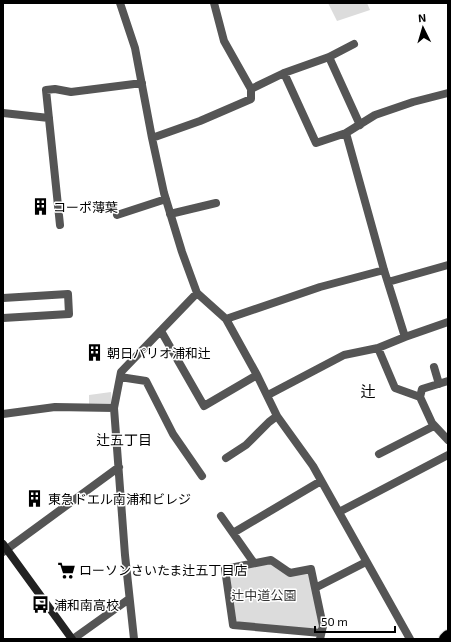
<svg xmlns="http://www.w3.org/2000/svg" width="451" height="642" font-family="'Exo 2','Noto Sans JP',sans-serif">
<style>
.green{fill:#dcdcdc}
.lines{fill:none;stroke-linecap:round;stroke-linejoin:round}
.highway-casing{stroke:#dbdbdb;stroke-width:14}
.street{stroke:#555;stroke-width:8}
.secondary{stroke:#222;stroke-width:8}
.highway{stroke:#000;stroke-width:12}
.labels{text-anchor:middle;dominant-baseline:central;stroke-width:3;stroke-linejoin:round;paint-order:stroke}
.poi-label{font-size:13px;fill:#000;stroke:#fff;text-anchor:start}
.park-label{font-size:13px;fill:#333;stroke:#fff}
.neighbourhood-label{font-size:14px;fill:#000;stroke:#fff}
.quarter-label{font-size:15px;fill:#000;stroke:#fff}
</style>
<rect width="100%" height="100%" fill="#fff"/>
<!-- green -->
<path class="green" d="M328,3H367L370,10L337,21Z
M111,392L112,404H89V395Z
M271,560L290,573L311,569L321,633L233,625L227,568Z"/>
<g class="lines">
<defs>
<path id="highway" d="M445,639L448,636"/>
</defs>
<!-- highway casing -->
<use href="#highway" class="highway-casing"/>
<!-- street -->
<path class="street" d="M120,3L135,48L152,138L164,193L182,252L197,293L226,319L257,375L277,416L313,466L410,639
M329,57L360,125
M284,73L316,143L346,133L375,115L413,102L448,93
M251,89L284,73L329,57L354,44
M3,113L49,118
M346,133L384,270L405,337
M152,138L200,121L251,99V89L224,41L214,3
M170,214L216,203
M117,215L166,199
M60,225L46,90L55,89L71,92L142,83
M388,282L448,265
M3,298L68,294L69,314L3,318
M226,319L320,287L384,270
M161,331L204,406L257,375
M378,348L395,388L420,397L432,423L448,440
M434,367L439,384
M120,377L146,381L173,434L202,476
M268,395L344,355L378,348L405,337L448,322
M420,397L422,389L448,381
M3,414L55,407L114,408
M379,454L434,426
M226,458L246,445L269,422L277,416
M339,512L448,455
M221,516L254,563
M233,533L321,481
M3,552L119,467
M315,588L311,569L290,573L271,560L225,569L233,625L321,633
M73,639L129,599
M134,639L125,555L114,408L121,372L197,293
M320,639L323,626L315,588L366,562"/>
<!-- secondary -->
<path class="secondary" d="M3,544L72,639"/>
<!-- highway -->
<use href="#highway" class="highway"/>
</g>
<!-- icons -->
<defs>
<symbol id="building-bare" viewBox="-9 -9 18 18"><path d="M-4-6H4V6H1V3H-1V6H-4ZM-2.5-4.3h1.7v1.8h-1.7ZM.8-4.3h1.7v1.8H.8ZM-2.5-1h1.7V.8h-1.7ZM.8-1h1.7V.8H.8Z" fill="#000" stroke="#fff" stroke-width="2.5" paint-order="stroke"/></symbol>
<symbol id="supermarket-bare" viewBox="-9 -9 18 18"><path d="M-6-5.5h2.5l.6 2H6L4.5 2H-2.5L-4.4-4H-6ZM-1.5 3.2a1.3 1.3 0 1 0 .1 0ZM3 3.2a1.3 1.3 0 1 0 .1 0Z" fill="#000" stroke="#fff" stroke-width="2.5" paint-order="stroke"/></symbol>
<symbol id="bus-bare" viewBox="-9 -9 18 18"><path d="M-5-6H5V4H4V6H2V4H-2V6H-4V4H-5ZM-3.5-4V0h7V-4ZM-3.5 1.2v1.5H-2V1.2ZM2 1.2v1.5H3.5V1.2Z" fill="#000" stroke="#fff" stroke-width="2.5" paint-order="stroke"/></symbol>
</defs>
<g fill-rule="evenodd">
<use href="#building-bare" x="28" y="194" width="25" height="25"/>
<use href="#building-bare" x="82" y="340" width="25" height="25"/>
<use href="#building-bare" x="22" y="486" width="25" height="25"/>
<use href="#supermarket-bare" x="54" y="558" width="25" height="25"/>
<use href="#bus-bare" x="28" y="592" width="25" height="25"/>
</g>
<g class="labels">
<!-- poi labels -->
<g class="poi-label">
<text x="53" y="207">コーポ薄葉</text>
<text x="107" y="353">朝日パリオ浦和辻</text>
<text x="48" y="499">東急ドエル南浦和ビレジ</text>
<text x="79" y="570">ローソンさいたま辻五丁目店</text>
<text x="54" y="605">浦和南高校</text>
</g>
<!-- park labels -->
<g class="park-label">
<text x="264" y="595">辻中道公園</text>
</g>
<!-- neighbourhood labels -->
<g class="neighbourhood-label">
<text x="124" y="439">辻五丁目</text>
</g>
<!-- quarter labels -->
<g class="quarter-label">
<text x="368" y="391">辻</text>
</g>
</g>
<!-- border -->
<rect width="451" height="642" fill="none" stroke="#000000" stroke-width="8"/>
<!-- north arrow -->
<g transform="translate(423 28) rotate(355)" stroke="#ffffff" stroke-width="3" paint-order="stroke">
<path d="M0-3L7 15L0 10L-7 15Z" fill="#000000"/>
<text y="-6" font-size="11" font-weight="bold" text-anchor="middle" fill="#000000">N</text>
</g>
<!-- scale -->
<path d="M315 626v6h80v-6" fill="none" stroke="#000000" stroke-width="2"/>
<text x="321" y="626" font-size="12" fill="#000000" stroke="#ffffff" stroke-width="3" paint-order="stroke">50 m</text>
</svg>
